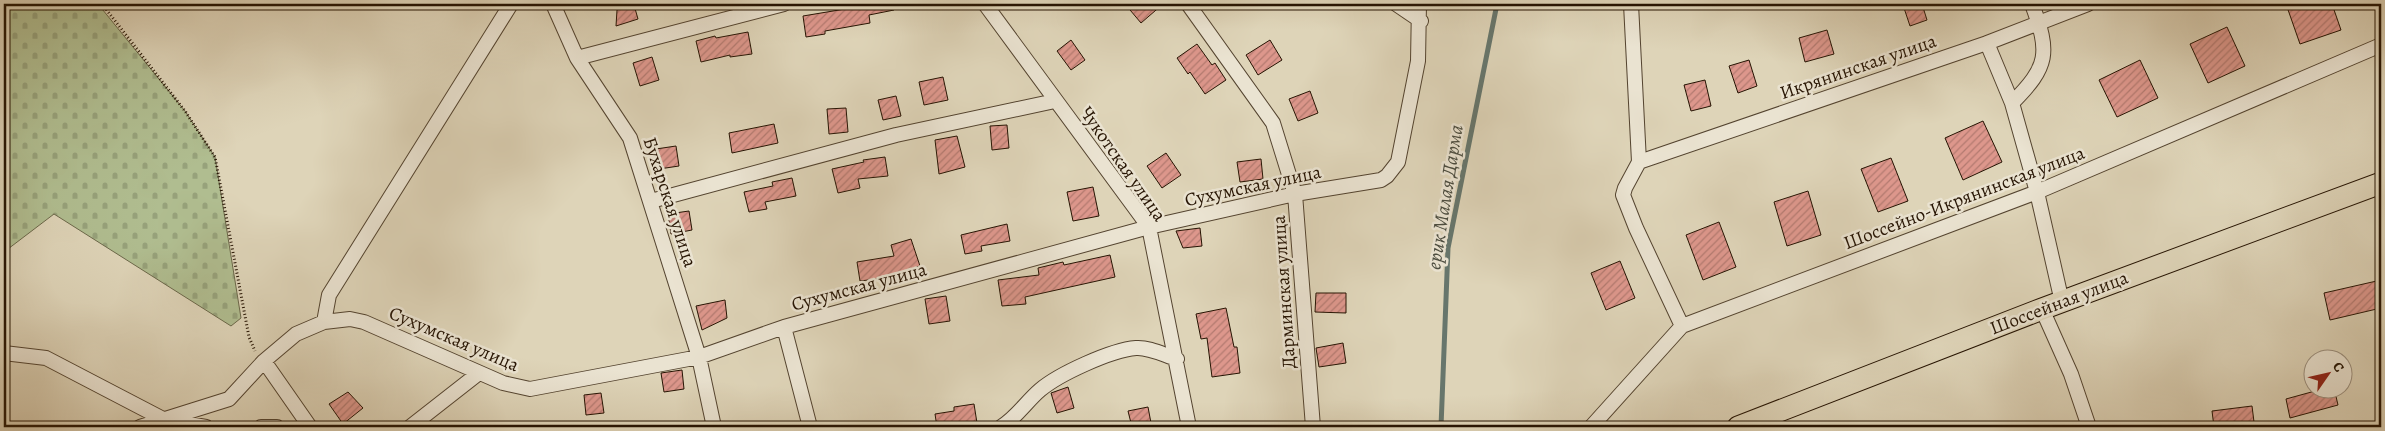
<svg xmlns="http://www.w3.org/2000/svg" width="2385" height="431" font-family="Alegreya,serif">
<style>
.cemetery{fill:url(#cemetery-stones);stroke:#6b684a}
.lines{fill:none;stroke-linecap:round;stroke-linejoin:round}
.stream{stroke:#67766c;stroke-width:5}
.building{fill:url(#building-hatch);stroke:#261403}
.minor-casing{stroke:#544430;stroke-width:16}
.primary-casing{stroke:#261403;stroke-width:23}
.path{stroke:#261403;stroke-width:3;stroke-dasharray:1 2.5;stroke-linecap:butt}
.minor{stroke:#eae3d1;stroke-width:14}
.primary{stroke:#ded4b8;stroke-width:21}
.labels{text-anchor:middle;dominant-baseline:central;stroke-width:5;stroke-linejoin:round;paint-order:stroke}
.street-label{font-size:19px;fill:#261403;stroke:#eae3d1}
.water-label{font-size:20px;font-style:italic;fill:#4c4d40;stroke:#eae3d1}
</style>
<defs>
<pattern id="cemetery-stones" width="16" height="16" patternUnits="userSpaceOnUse" patternTransform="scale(1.25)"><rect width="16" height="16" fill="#b0bd90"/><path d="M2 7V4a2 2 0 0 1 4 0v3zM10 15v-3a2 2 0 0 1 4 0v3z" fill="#97a27b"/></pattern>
<pattern id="building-hatch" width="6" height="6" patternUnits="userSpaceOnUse" patternTransform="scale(1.25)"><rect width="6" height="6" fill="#dd978c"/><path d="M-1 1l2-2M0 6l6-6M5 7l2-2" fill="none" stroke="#b37a70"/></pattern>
</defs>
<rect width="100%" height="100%" fill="#ded4b8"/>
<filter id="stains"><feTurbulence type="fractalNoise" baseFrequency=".004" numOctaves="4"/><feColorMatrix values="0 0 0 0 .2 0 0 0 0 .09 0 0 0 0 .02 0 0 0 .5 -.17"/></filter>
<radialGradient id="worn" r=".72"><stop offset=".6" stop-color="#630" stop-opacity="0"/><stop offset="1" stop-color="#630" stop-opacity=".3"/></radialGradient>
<!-- cemetery -->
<path class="cemetery" d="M4,4H98L185,111L215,157L241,318L231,326L54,214L4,252Z"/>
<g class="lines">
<!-- stream -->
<path class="stream" d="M1441,427L1448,248L1497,4"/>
</g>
<!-- building -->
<path class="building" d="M844,4H894V10L869,15L870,23L825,31V34L806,37L803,16L845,9Z
M1125,4H1163L1141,23Z
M1916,4H1922L1927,20L1910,26L1904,8Z
M2286,4H2332L2341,30L2300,44Z
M634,5L638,19L616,26L617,10Z
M2227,27L2245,66L2208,83L2190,44Z
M1827,30L1834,54L1805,62L1799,38Z
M748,32L752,54L730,57V55L701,62L696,41L715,36L716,38Z
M1071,40L1085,60L1071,70L1057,51Z
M1270,40L1282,60L1258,75L1246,55Z
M1197,44L1212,65L1215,63L1226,80L1205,94L1190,72L1188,74L1177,58Z
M652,57L659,80L640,86L633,63Z
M1749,60L1757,86L1738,93L1729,66Z
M2140,60L2158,98L2117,117L2099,80Z
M943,77L948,100L924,105L919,82Z
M1705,80L1711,106L1691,111L1684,85Z
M1310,91L1318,113L1298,121L1289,99Z
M896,96L901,116L883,120L878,100Z
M846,108L848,132L829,134L827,109Z
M1983,121L2002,162L1963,180L1945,138Z
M774,124L778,143L732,153L729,133Z
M1007,125L1009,148L992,150L990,126Z
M957,136L965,167L939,174L935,140Z
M676,146L679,166L659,169L656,149Z
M1166,153L1181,175L1162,188L1147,166Z
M885,157L888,176L858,179L860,188L838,193L832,169L864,162L863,160Z
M1891,158L1908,201L1878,212L1861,169Z
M1261,159L1263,179L1240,182L1237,162Z
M792,178L796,196L765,202L767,209L749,212L744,192L773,186L772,182Z
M1093,187L1099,216L1073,221L1067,192Z
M1808,191L1821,235L1787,246L1774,202Z
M689,211L692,230L671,234L668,214Z
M1719,222L1736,267L1703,280L1686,235Z
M1007,224L1010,241L981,246L982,251L965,254L961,235Z
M1200,228L1202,246L1183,248L1176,231Z
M911,239L920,266L884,278L860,281L857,262L894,256L891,245Z
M1110,255L1115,277L1025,297L1026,304L1002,306L998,280L1039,275L1038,268L1063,262L1064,265Z
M1620,261L1635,298L1606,310L1591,273Z
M2381,280V308L2330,320L2324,293Z
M1316,293H1346V313L1315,312Z
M946,296L950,321L929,324L925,299Z
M725,300L727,318L702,330L696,306Z
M1226,308L1234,347H1237L1240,373L1212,377L1207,338L1201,339L1196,314Z
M1343,343L1346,363L1319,367L1316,348Z
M682,370L684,389L664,392L661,373Z
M1068,387L1074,408L1057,413L1051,393Z
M2326,388H2334L2338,405L2290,418L2286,399Z
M348,392L363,408L343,424L329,404Z
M601,393L604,413L586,415L584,395Z
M974,404L977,423L937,427L935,414L954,411V407Z
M2252,406L2254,422L2214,427L2212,411Z
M1148,407L1151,423L1132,427L1128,411Z"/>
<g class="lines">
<defs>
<path id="minor" d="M553,4L577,58L630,138L699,357L714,427
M985,4L1149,227L1189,427
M1188,4L1273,123L1295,194L1313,427
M1396,4L1421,21
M1631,4L1639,162L1625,188L1623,195L1636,228L1682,326
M1987,43L2012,103L2037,192L2062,302
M577,58L784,4
M2012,103C2049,66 2050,53 2032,4
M1639,162L1987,43L2088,4
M651,201L896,135L1055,101
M2042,309L2071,374L2089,427
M324,322L329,295L511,4
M784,327L810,427
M4,353L46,358L165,420L206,427
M264,361L310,427
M140,427L229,399L264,361L296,334L324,322L350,319L364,322L503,383L530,389L699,357L784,327L1149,227L1295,194L1381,180L1387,176L1398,162L1418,61L1419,4
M261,427H277
M410,427L479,373
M1001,427C1017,417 1026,402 1040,390C1059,374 1111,350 1136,348C1149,347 1164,355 1177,359
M1591,427L1682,326L2037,192L2381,45"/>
<path id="primary" d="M1738,427L2042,309L2381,183"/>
</defs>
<!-- minor casing -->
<use href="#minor" class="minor-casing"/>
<!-- primary casing -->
<use href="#primary" class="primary-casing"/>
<!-- path -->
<path class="path" d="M102,4L185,111L215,157L249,337L255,351"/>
<!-- minor -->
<use href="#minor" class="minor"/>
<!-- primary -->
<use href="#primary" class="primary"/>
</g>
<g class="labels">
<!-- street labels -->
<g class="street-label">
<text transform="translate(1858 67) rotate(-19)">Икрянинская улица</text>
<text transform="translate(1123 164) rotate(55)">Чукотская улица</text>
<text transform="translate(1253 186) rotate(-12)">Сухумская улица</text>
<text transform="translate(1964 198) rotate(-21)">Шоссейно-Икрянинская улица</text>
<text transform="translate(670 202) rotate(72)">Бухарская улица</text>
<text transform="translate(859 287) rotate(-15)">Сухумская улица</text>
<text transform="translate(1284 292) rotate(-94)">Дарминская улица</text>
<text transform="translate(2059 303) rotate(-21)">Шоссейная улица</text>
<text transform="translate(454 339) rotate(23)">Сухумская улица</text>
</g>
<!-- water labels -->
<g class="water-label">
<text transform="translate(1445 197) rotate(-81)">ерик Малая Дарма</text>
</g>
</g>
<!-- margin -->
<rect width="2385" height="431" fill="none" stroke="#ded4b8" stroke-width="20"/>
<rect x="5" y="5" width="2375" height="421" fill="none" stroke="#261403" stroke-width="2.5"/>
<rect x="10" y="10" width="2365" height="411" fill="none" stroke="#261403"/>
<!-- north arrow -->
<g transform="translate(2328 374) rotate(56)"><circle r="24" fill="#eae3d1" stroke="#9c907f"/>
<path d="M0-4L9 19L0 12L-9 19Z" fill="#8f2418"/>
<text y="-8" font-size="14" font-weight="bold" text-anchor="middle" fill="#261403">С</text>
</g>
<rect width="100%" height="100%" filter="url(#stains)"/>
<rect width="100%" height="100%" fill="url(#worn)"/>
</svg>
